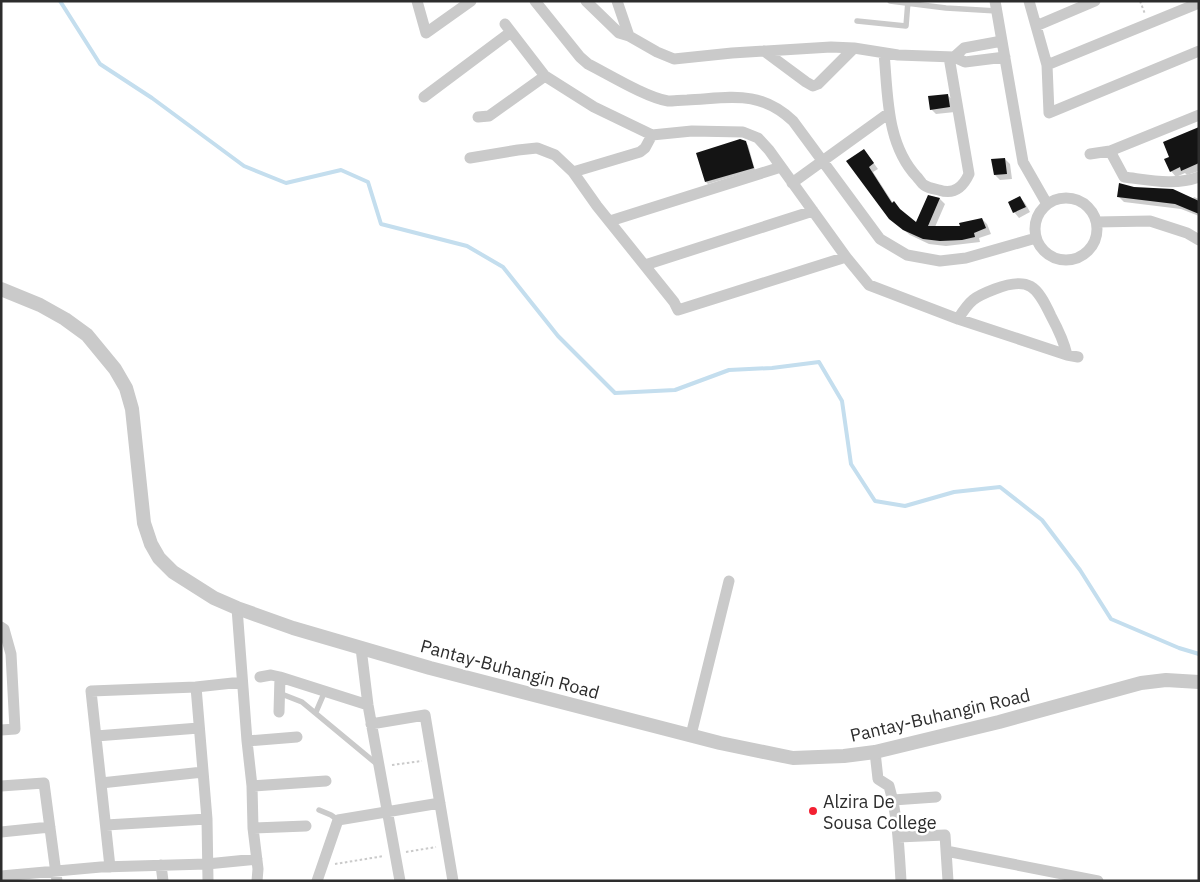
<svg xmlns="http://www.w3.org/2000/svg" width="1200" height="882" font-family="'IBM Plex Sans',sans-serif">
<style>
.shadow{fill:#0003}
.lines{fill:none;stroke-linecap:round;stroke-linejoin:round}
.stream{stroke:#c4deee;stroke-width:4}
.building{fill:#141414}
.path{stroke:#cacaca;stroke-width:2;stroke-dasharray:2.5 2.5;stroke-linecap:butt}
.service{stroke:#cacaca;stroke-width:5.5}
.minor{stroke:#cacaca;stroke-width:11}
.tertiary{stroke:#cacaca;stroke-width:14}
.poi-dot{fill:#f32032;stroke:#fff;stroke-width:2}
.labels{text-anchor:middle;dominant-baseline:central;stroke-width:5;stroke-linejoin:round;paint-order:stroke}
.street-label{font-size:18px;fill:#2d2d2d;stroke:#fff}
.poi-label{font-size:18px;fill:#2d2d2d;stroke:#fff;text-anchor:start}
</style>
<rect width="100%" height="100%" fill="#fff"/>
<!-- shadow -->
<path class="shadow" d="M947,95L953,100L955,112L936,114L931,109Z
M1199,128V171L1187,175L1185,173L1176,177L1171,171V158Z
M745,142L748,145L755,170L708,184L706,182Z
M864,150L878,169L873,172L893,203L916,224L928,196L940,199L945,204L935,227H961L982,219L987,224L991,234L979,238L980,242L946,246L929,244L910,235L895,223L848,161Z
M1005,159L1010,164L1012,179L1000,180L995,175Z
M1134,188L1192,200L1194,197L1199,199V216L1181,209L1124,202L1118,196Z
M1020,197L1025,203L1030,212L1019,218L1014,212Z"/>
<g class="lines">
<!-- stream -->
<path class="stream" d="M60,1L100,64L152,98L244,166L286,183L341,170L368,182L381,224L467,246L503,267L558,336L615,393L675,390L729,370L772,368L819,362L842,401L851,464L875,501L905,506L954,492L1000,487L1042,520L1080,570L1111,619L1179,648L1199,654"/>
</g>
<!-- building -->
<path class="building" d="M948,94L950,107L930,110L928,96Z
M1199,127V163L1181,171L1180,167L1170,172L1164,159L1169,157L1163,142Z
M740,139L746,141L754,168L705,182L696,153Z
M864,149L874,163L869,167L892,203L894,201L900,209L916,222L928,195L940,198L928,226H960L959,223L982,218L986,228L974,233L975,237L962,240L940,241L923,239L903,230L889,219L846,161Z
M1005,158L1007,174L994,175L991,159Z
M1119,183L1134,187L1173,189L1199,201V214L1175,204L1117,197Z
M1020,196L1026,207L1013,213L1008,202Z"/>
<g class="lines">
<!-- path -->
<path class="path" d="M1140,1L1145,14
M392,765L422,761
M406,852L436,847
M335,864L384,856"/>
<!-- service -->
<path class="service" d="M890,1L946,8L997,11
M857,21L906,26L908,1
M279,693L302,702L378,765
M316,712L325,691
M319,810L331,815L338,820"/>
<!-- minor -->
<path class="minor" d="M417,1L426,33L471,1
M535,1L580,57L588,64C608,74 647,98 668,101C674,101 681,100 687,100C729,98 759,89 793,121L880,239L907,255L940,261L966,258L1036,238
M586,1L619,33L629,36L657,52L674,59L732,53L831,47L854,48L898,55L954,57L965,62L1005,57
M617,1L629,36
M995,1L1023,162L1047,204
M1029,1L1047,65L1049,113L1199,51
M505,24L545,76L594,107L652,135L692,131L743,132L758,138L769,150L846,257L869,285L958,319L1067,355L1078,357
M1036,26L1095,1
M764,51L806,82L813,86L818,84L854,48
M884,53C888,95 886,144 917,177C919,179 922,184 924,185C928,188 935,189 939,190C954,195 963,187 969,174L949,57
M954,57L964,48L1002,41
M1047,65L1199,3
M424,97L511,32
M478,117L489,116L545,76
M1110,151L1124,177C1149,180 1175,186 1199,177
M1090,154L1110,151L1199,115
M470,158L518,150L537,148L555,155L573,172L597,206L674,302L678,310L846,257
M573,172L640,152L645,148L652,135
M792,183L889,113
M1035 229a31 31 0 1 1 62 0a31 31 0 1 1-62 0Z
M610,221L781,167
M1097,222L1150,221L1187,233L1199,240
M645,265L813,211
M958,319C970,300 974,297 995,289C1029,276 1037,286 1051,316C1058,329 1064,341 1067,355
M237,608L247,741
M1,627L4,629L11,654L15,729L1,730
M361,648L368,705L400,881
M260,677L271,675L280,677L368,705
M196,687L242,682
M279,712L280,677
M371,724L425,715L453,881
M691,735L729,581
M96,736L199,728
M297,737L247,741L252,786L326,781
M875,752L878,779L889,786C898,817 899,849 901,881
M101,783L203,772
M1,786L44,783L57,881
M252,786L253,828
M893,800L936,797
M106,825L207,819
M1,832L50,827
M898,837L945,835L948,881
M946,851L1098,881
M161,865L163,881
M110,867L91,691L196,687L207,819L208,881
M1,876L101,867L207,864L257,859
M257,881L258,869L253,828L306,826
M317,881L338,820L440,803"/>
<!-- tertiary -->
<path class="tertiary" d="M1,289L40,305L65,319L87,335L115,369L126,388L132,409L144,523L151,544L159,558L173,572L214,598L237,608L293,628L430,668L720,743L793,758L844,756L875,752L999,722L1141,683L1166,680L1199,682"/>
</g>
<!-- markers -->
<circle class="poi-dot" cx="813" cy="811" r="5"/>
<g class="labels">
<!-- street labels -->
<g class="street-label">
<text transform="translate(510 669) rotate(15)">Pantay-Buhangin Road</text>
<text transform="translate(940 715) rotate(-13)">Pantay-Buhangin Road</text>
</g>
<!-- poi labels -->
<g class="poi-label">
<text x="823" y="801">Alzira De<tspan x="823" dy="21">Sousa College</tspan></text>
</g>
</g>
<!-- border -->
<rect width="1200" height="882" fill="none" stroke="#2d2d2d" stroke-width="5"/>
</svg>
